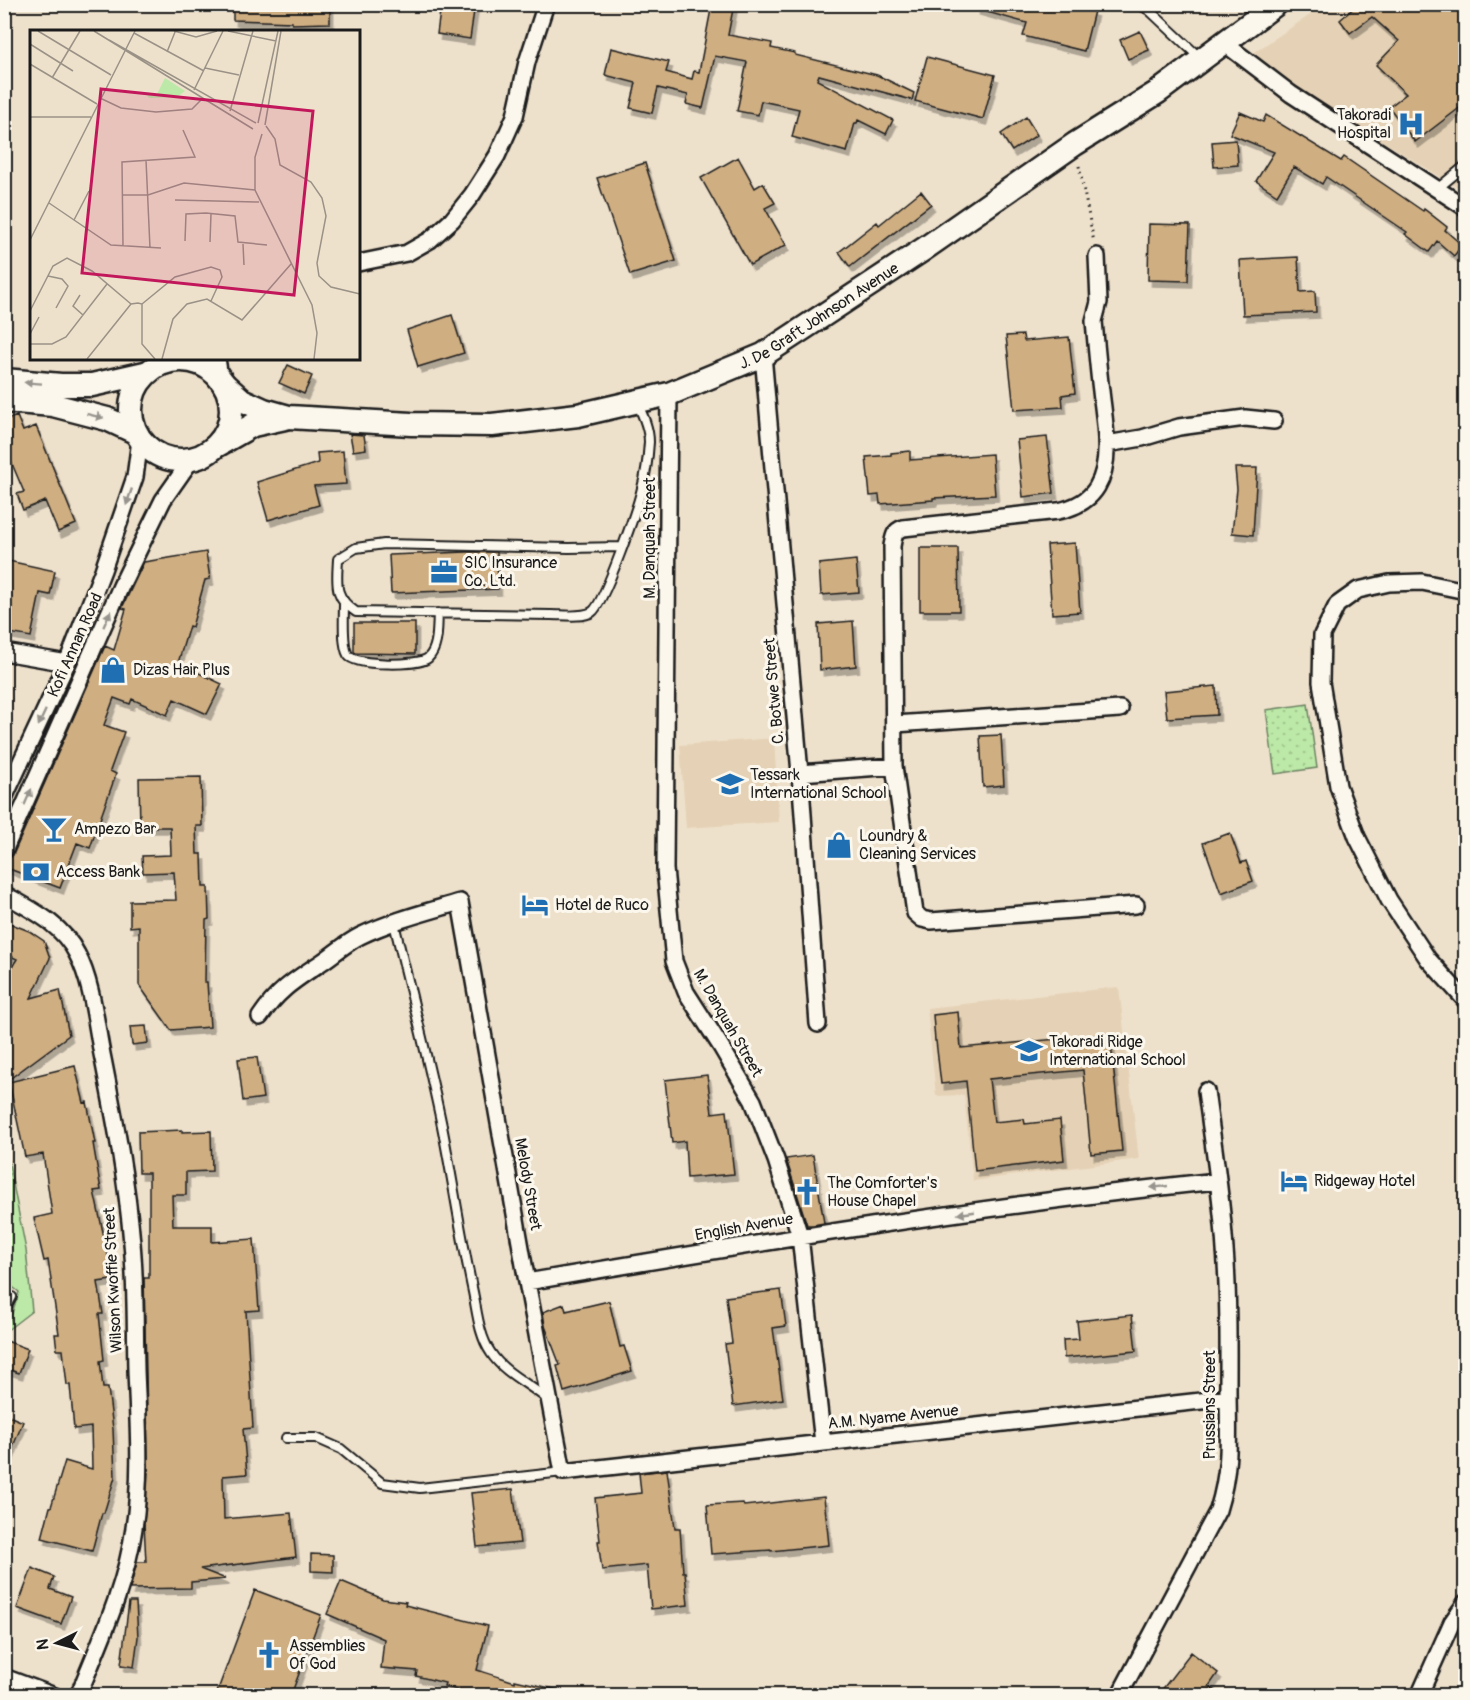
<svg xmlns="http://www.w3.org/2000/svg" width="1470" height="1700" font-family="Pangolin,sans-serif">
<style>
.built{fill:#e5d2b6}
.grass{fill:#bce9a7;stroke:#6c8262;stroke-width:1.5}
.park{fill:url(#park-dots);stroke:#6c8262;stroke-width:1.5}
.building{fill:#cfae82;stroke:#1c1c1c;stroke-width:1.5;filter:url(#shadow)}
.lines{fill:none;stroke-linecap:round;stroke-linejoin:round}
.lane-casing{stroke:#1c1c1c;stroke-width:12}
.street-casing{stroke:#1c1c1c;stroke-width:20}
.secondary-casing{stroke:#1c1c1c;stroke-width:27}
.path{stroke:#1c1c1c;stroke-width:3;stroke-dasharray:1.5 4.5;stroke-linecap:butt}
.lane{stroke:#fbf7ec;stroke-width:8}
.street{stroke:#fbf7ec;stroke-width:15}
.secondary{stroke:#fbf7ec;stroke-width:22}
.oneway{fill:#97948e}
.labels{text-anchor:middle;dominant-baseline:central;stroke-width:6;stroke-linejoin:round;paint-order:stroke}
.poi-label{font-size:16px;fill:#1c1c1c;stroke:#fbf7ec;text-anchor:start}
.street-label{font-size:16px;fill:#1c1c1c;stroke:#fbf7ec}
.inset-road{fill:none;stroke:#9a9286;stroke-width:1.5}
.view{fill:#c2185b;fill-opacity:0.15;stroke:#c2185b;stroke-width:3}
.inset-edge{fill:none;stroke:#1c1c1c;stroke-width:3}
</style>
<defs>
<pattern id="park-dots" width="8" height="8" patternUnits="userSpaceOnUse" patternTransform="scale(1.5)"><rect width="8" height="8" fill="#bce9a7"/><path d="M2 2h.1M6 6h.1" fill="none" stroke="#a1c78f" stroke-width="1.8" stroke-linecap="round"/></pattern>
<filter id="shadow"><feDropShadow dx="3.5" dy="6" stdDeviation="0" flood-color="#0004"/></filter>
</defs>
<rect width="100%" height="100%" fill="#eee1cc"/>
<filter id="ink" filterUnits="userSpaceOnUse"><feTurbulence type="fractalNoise" baseFrequency=".0167" numOctaves="2"/><feDisplacementMap in="SourceGraphic" scale="12" xChannelSelector="R" yChannelSelector="G"/><feConvolveMatrix kernelMatrix="1 2 1 2 8 2 1 2 1" color-interpolation-filters="sRGB"/></filter>
<g filter="url(#ink)">
<!-- built -->
<path class="built" d="M1325,5H1465V192L1247,57Z
M774,738L779,822L686,828L680,745Z
M1119,987L1139,1159L973,1181L964,1095L936,1096L927,1008Z"/>
<!-- grass -->
<path class="grass" d="M4,1138L26,1250L32,1311L6,1331L19,1292L5,1281Z"/>
<!-- park -->
<path class="park" d="M1308,704L1317,768L1275,774L1266,710Z"/>
<!-- building -->
<path class="building" d="M233,4H330V23L292,24V22L233,20Z
M441,4H475L470,39L437,34Z
M712,4H734L728,35L772,43L771,48L795,53V55L877,75L914,93L912,100L819,75L817,80L893,120L886,134L858,120L857,123H855L847,152L792,137L799,109L761,101L758,115L737,111L747,62L715,56L703,108L686,104L688,95L658,88L652,113L630,108L636,83L605,75L611,48L669,62L666,72L692,79L694,71L699,72Z
M976,4H1067L1094,11L1084,51L1023,36L1027,23L976,9Z
M1358,4H1466V103L1415,142L1389,107L1406,94L1376,65L1399,41L1372,17L1350,33L1340,20Z
M1140,31L1149,50L1128,59L1120,40Z
M927,57L995,75L983,119L915,101Z
M1240,112L1263,122L1266,115L1341,161L1344,157L1423,211L1424,209L1447,227L1445,230L1462,245L1454,256L1437,241L1429,252L1405,234L1407,232L1326,177L1322,184L1294,167L1277,195L1256,181L1274,152L1230,134Z
M1026,117L1037,135L1012,151L1001,134Z
M1236,140L1238,165L1214,167L1212,142Z
M738,157L755,188L763,183L775,203L765,208L786,245L750,265L701,178Z
M645,163L676,261L630,275L597,178Z
M921,191L931,204L850,267L839,252L877,222L879,225Z
M1149,224L1190,225L1188,281L1148,280Z
M1298,257L1300,292L1315,291L1316,312L1243,315L1240,260Z
M452,315L464,353L418,367L407,330Z
M1023,335L1024,341L1069,337L1075,393L1062,395L1063,407L1014,410L1006,336Z
M288,365L312,376L304,394L279,383Z
M17,416L23,431L36,426L76,524L58,532L45,501L23,510L17,494L24,492L4,445V421Z
M350,434L364,435L366,449L353,451Z
M1047,437L1054,493L1023,497L1017,440Z
M343,451L346,484L314,486L319,505L268,520L257,482L318,463L317,453Z
M910,451V460L992,454L995,495L933,498V500L880,504L879,495L870,496L866,457L891,455V453Z
M1235,468H1257L1253,535L1232,533L1237,489Z
M1075,543L1080,612L1052,614L1047,545Z
M920,548H958L959,611H920Z
M206,552L210,579L205,580L192,627L189,626L178,663L222,684L207,714L174,699L167,715L132,699L130,704L114,698L104,725L124,732L110,771L116,774L90,848L77,843L60,888L4,867L6,860L13,855L105,646L114,650L126,609L122,608L144,562Z
M467,552H497L498,589L391,593L389,555Z
M4,560L55,571L50,595L40,593L31,637L4,632V606L9,583L4,582Z
M856,560L859,592L821,595L819,564Z
M853,621L856,666L820,670L818,624Z
M354,623H415V654L356,653L354,652Z
M1216,686L1217,715L1167,718L1164,691Z
M1001,735L1004,785L983,787L980,736Z
M201,777L202,826H196L197,854H202L203,887H208L209,919L206,920L205,982H207L210,1027L171,1030L139,985V926L130,927V901L176,900L174,872L143,873L142,856L171,855L170,827H140L139,778Z
M1230,833L1241,863L1246,861L1253,881L1221,893L1203,843Z
M4,921L29,931L44,941L50,958L31,998L60,990L69,1035L4,1083V980L17,959L4,953Z
M958,1012L961,1048L1110,1034L1122,1151L1091,1154L1083,1070L989,1079L994,1122L1024,1119L1025,1124L1060,1120L1064,1160L975,1171L966,1081L941,1084L936,1041H935L933,1015Z
M146,1026L148,1043L132,1045L130,1027Z
M257,1057L263,1098L243,1101L238,1059Z
M75,1066L84,1103L87,1102L95,1143H93L101,1190L94,1191L108,1255L111,1280L98,1282L103,1314H99L104,1360L100,1361L103,1388H108L113,1429L115,1477L104,1513H102L92,1551L42,1538L50,1507H51L65,1461L92,1469L91,1427L74,1429L70,1385H67L63,1350H57L55,1334H59L48,1260L44,1261L34,1218L52,1214L43,1154L25,1157L9,1082Z
M707,1075L712,1113L727,1111L734,1174L687,1178L685,1141L672,1143L665,1080Z
M182,1130V1132L211,1131L212,1171L186,1172V1195H172L173,1226H212V1242L254,1239L259,1310L246,1311L253,1428L243,1429L247,1474L223,1476L224,1519L291,1513L296,1557L200,1569L226,1579L191,1582V1588L130,1589L137,1562H146L144,1524L148,1469L144,1278H149V1173H139L138,1132Z
M813,1155L824,1223L813,1225H807L786,1159Z
M781,1290L786,1326L773,1328L783,1399L733,1406L725,1344L732,1343L726,1297Z
M609,1301L620,1347L624,1346L632,1371L564,1392L557,1366L560,1365L545,1326L543,1312L564,1304L566,1311Z
M1132,1315L1136,1351L1064,1358L1063,1340L1079,1339L1077,1321Z
M4,1340L28,1349L19,1373L4,1368Z
M4,1414L23,1422L5,1466H4Z
M667,1470L675,1528H680L683,1572H685L688,1605L651,1609L647,1565L602,1570L598,1541H600L595,1498L641,1493L639,1473Z
M513,1489L520,1543L477,1547L471,1493Z
M824,1497L829,1545L771,1551V1550L711,1554L707,1505L743,1503L744,1506Z
M311,1554L333,1555V1572L311,1571Z
M32,1568L54,1577L50,1589L71,1597L61,1624L17,1608Z
M341,1581L383,1599L406,1602L405,1605L488,1626L477,1670L515,1682V1680L559,1690L558,1695H473L444,1686L445,1683L416,1676L417,1671L381,1668L384,1639L327,1614Z
M255,1590L321,1615L291,1695H216Z
M129,1602H136L138,1637L134,1667L121,1665Z
M1191,1652L1218,1673L1209,1686L1222,1695H1158Z"/>
<g class="lines">
<defs>
<path id="lane" d="M1139,4L1149,10L1199,57
M1437,189L1466,165
M622,547L569,548L384,544L356,548L338,559C337,583 333,597 356,612L551,615C563,615 582,618 592,612C604,604 638,506 642,488C646,474 648,457 649,442C649,428 643,415 637,403
M344,604C344,616 342,645 348,655C355,666 419,666 428,658C439,648 437,626 438,613
M394,923C410,990 428,1058 442,1126C453,1181 461,1237 473,1292C477,1311 479,1336 491,1353C504,1373 528,1383 547,1399
M4,1292L12,1297L4,1311
M286,1438H316L341,1449L382,1483L420,1488L563,1472
M4,1694L8,1696"/>
<path id="street" d="M1224,43L1291,94L1466,208
M1097,256L1099,302L1094,321C1096,344 1098,367 1101,391C1104,420 1113,460 1097,487C1088,502 1073,508 1058,511L903,528C894,531 894,536 892,546L894,766L915,913L922,919L931,921L1136,905
M358,263L407,253L430,240L452,220L472,195L497,156L515,116L527,62L546,4
M763,355L800,773L818,1024
M217,358L220,378
M158,364L163,358
M669,394L665,869L674,961L686,992L720,1045L753,1101L776,1160L800,1236L823,1443
M1107,444L1142,438L1179,427L1208,423L1245,418L1274,421
M1466,591L1422,582L1389,583L1358,590L1337,605L1322,635L1321,682L1338,786L1357,837L1389,900L1428,959L1466,1001
M4,652L67,663
M895,724L1120,709
M800,773L894,766
M4,798L67,663L103,570L135,477L140,440
M4,851L121,586L163,500L191,460
M4,894C32,910 62,924 77,954C93,984 96,1026 103,1059C115,1120 127,1181 132,1243C136,1285 135,1328 136,1370C138,1423 142,1476 134,1528C126,1587 100,1641 78,1696
M260,1017C278,990 295,980 322,962C334,954 346,943 360,936C391,921 427,912 460,902L527,1282L563,1472L1228,1398
M527,1282C757,1243 986,1205 1217,1181
M4,1677L55,1696
M1119,1696L1218,1510C1232,1465 1228,1432 1228,1387C1228,1341 1229,1296 1225,1250C1222,1197 1213,1144 1206,1091
M1419,1696L1452,1622L1466,1602"/>
<g id="secondary">
<circle cx="181" cy="410" r="50"/>
<path d="M4,380L61,385H92L145,373"/>
<path id="s1" d="M224,384L242,400L264,410L289,417L411,424L492,425L578,415L669,394L763,355L924,249L1075,144L1158,92L1276,4"/>
<path d="M4,401L53,405L107,419L135,432"/>
<path d="M218,445L253,425L285,418"/>
</g>
</defs>
<!-- lane casing -->
<use href="#lane" class="lane-casing"/>
<!-- street casing -->
<use href="#street" class="street-casing"/>
<!-- secondary casing -->
<use href="#secondary" class="secondary-casing"/>
<!-- path -->
<path class="path" d="M1079,166L1094,242"/>
<!-- lane -->
<use href="#lane" class="lane"/>
<!-- street -->
<use href="#street" class="street"/>
<!-- secondary -->
<use href="#secondary" class="secondary"/>
</g>
<!-- one-way arrows -->
<defs><path id="oneway-solid" d="M-6-.8H1V-3.2L6.5 0L1 3.2V.8H-6Z" transform="scale(1.5)"/></defs>
<g class="oneway">
<use href="#oneway-solid" transform="translate(33 383) rotate(-176)"/>
<use href="#oneway-solid" transform="translate(95 416) rotate(14)"/>
<use href="#oneway-solid" transform="translate(129 497) rotate(109)"/>
<use href="#oneway-solid" transform="translate(107 619) rotate(-66)"/>
<use href="#oneway-solid" transform="translate(42 718) rotate(115)"/>
<use href="#oneway-solid" transform="translate(28 797) rotate(-66)"/>
<use href="#oneway-solid" transform="translate(1159 1187) rotate(174)"/>
<use href="#oneway-solid" transform="translate(966 1213) rotate(172)"/>
</g>
</g>
<!-- icons -->
<defs>
<symbol id="hospital-bare" viewBox="-9 -9 18 18"><path d="M-5-5h3v3.5h4V-5h3V5h-3V1.5h-4V5h-3Z" fill="#1f6fb2" stroke="#fbf7ec" stroke-width="2.5" paint-order="stroke"/></symbol>
<symbol id="office-bare" viewBox="-9 -9 18 18"><path d="M-6-3h4V-5.5h4V-3h4V5H-6ZM-1-4.5V-3h2v-1.5ZM-6 0V1H6V0Z" fill="#1f6fb2" stroke="#fbf7ec" stroke-width="2.5" paint-order="stroke"/></symbol>
<symbol id="shop-bare" viewBox="-9 -9 18 18"><path d="M-5-2.5h2.3a2.7 3.5 0 0 1 5.4 0H5L5.5 6h-11ZM-1.5-2.5h3a1.5 2.3 0 0 0-3 0Z" fill="#1f6fb2" stroke="#fbf7ec" stroke-width="2.5" paint-order="stroke"/></symbol>
<symbol id="school-bare" viewBox="-9 -9 18 18"><path d="M0-5L7-2L0 1L-7-2ZM-4 1L0 2.5L4 1V4Q0 6-4 4Z" fill="#1f6fb2" stroke="#fbf7ec" stroke-width="2.5" paint-order="stroke"/></symbol>
<symbol id="bar-bare" viewBox="-9 -9 18 18"><path d="M-6-5H6L.8 .8V4.5H3.5V6h-7V4.5H-.8V.8Z" fill="#1f6fb2" stroke="#fbf7ec" stroke-width="2.5" paint-order="stroke"/></symbol>
<symbol id="bank-bare" viewBox="-9 -9 18 18"><path d="M-6-4H6V4H-6ZM0-2.3a2.3 2.3 0 1 0 0 4.6a2.3 2.3 0 1 0 0-4.6Z" fill="#1f6fb2" stroke="#fbf7ec" stroke-width="2.5" paint-order="stroke"/></symbol>
<symbol id="hotel-bare" viewBox="-9 -9 18 18"><path d="M-6-4.5h1.5V1H6V5H4.5V3h-9V5H-6ZM-4 0a1.8 1.8 0 1 1 3.6 0ZM.5 0V-2.5h3Q6-2.5 6 0Z" fill="#1f6fb2" stroke="#fbf7ec" stroke-width="2.5" paint-order="stroke"/></symbol>
<symbol id="church-bare" viewBox="-9 -9 18 18"><path d="M-1.2-6h2.4v3.5h3.3v2.4h-3.3V6h-2.4V-.1h-3.3v-2.4h3.3Z" fill="#1f6fb2" stroke="#fbf7ec" stroke-width="2.5" paint-order="stroke"/></symbol>
</defs>
<g fill-rule="evenodd">
<use href="#hospital-bare" x="1392" y="105" width="38" height="38"/>
<use href="#office-bare" x="425" y="553" width="38" height="38"/>
<use href="#shop-bare" x="94" y="651" width="38" height="38"/>
<use href="#school-bare" x="711" y="765" width="38" height="38"/>
<use href="#bar-bare" x="35" y="810" width="38" height="38"/>
<use href="#shop-bare" x="820" y="826" width="38" height="38"/>
<use href="#bank-bare" x="17" y="853" width="38" height="38"/>
<use href="#hotel-bare" x="516" y="886" width="38" height="38"/>
<use href="#school-bare" x="1010" y="1032" width="38" height="38"/>
<use href="#hotel-bare" x="1275" y="1162" width="38" height="38"/>
<use href="#church-bare" x="788" y="1173" width="38" height="38"/>
<use href="#church-bare" x="250" y="1636" width="38" height="38"/>
</g>
<g class="labels">
<!-- poi labels -->
<g class="poi-label">
<text x="1391" y="115" text-anchor="end">Takoradi<tspan x="1391" dy="18">Hospital</tspan></text>
<text x="464" y="563">SIC Insurance<tspan x="464" dy="18">Co. Ltd.</tspan></text>
<text x="133" y="670">Dizas Hair Plus</text>
<text x="750" y="775">Tessark<tspan x="750" dy="18">International School</tspan></text>
<text x="74" y="829">Ampezo Bar</text>
<text x="859" y="836">Loundry &amp;<tspan x="859" dy="18">Cleaning Services</tspan></text>
<text x="56" y="872">Access Bank</text>
<text x="555" y="905">Hotel de Ruco</text>
<text x="1049" y="1042">Takoradi Ridge<tspan x="1049" dy="18">International School</tspan></text>
<text x="1314" y="1181">Ridgeway Hotel</text>
<text x="827" y="1183">The Comforter's<tspan x="827" dy="18">House Chapel</tspan></text>
<text x="289" y="1646">Assemblies<tspan x="289" dy="18">Of God</tspan></text>
</g>
<!-- street labels -->
<g class="street-label">
<text stroke="none"><textPath href="#s1" startOffset="627">J. De Graft Johnson Avenue</textPath></text>
<text transform="translate(650 538) rotate(-90)">M. Danquah Street</text>
<text transform="translate(75 645) rotate(-66)">Kofi Annan Road</text>
<text transform="translate(774 691) rotate(-95)">C. Botwe Street</text>
<text transform="translate(728 1023) rotate(60)">M. Danquah Street</text>
<text transform="translate(528 1184) rotate(80)">Melody Street</text>
<text transform="translate(744 1227) rotate(-10)">English Avenue</text>
<text transform="translate(113 1280) rotate(-93)">Wilson Kwoffie Street</text>
<text transform="translate(1210 1405) rotate(-90)">Prussians Street</text>
<text transform="translate(893 1417) rotate(-6)">A.M. Nyame Avenue</text>
</g>
</g>
<!-- overview -->
<g transform="translate(30 30)">
<rect width="330" height="330" fill="#eee1cc"/>
<path d="M135,48L155,61L147,67L119,68L117,65L127,64Z" fill="#bce9a7"/>
<path class="inset-road" d="M8,1L81,45M64,1L223,99M144,1L166,7L187,1M198,1L246,11M104,3L174,41M79,10L226,93M0,14L43,41M137,22L145,2M0,34L67,74M175,38L209,45M22,48L50,1M164,60L193,1M70,68L91,78L126,82L162,79L173,68M200,81L223,1M0,87H61M228,93L248,1M235,95L251,1M236,96L245,109L250,135L281,152L292,168L296,186L287,233L289,246L301,257L330,264M232,104L225,127V160L282,275L287,303L284,329M116,130L120,218M92,165H118L154,153L225,160M145,170L229,172M19,173L81,215L131,218M44,190L59,161M0,210L105,1M155,211L156,184L176,183L205,186L208,212L237,215M180,212L181,184M213,214L214,235M93,216L92,132L165,127L153,100M18,246L32,249L38,256L26,278M50,265L43,276L53,285M112,274L145,247L181,237L190,240L192,247L181,271M0,281L23,236L37,228L62,241L101,274M0,304L9,287M0,314H22L36,307L77,254M57,329L101,274L108,273L112,274V314L125,329M132,329L143,289L157,274L177,269L212,290L261,234"/>
<path class="view" d="M71,59L283,81L264,265L52,243Z"/>
<rect width="330" height="330" class="inset-edge"/>
</g>
<!-- margin -->
<rect width="1470" height="1700" fill="none" stroke="#fbf7ec" stroke-width="24"/>
<rect x="12" y="12" width="1446" height="1676" fill="none" stroke="#1c1c1c" stroke-width="2" filter="url(#ink)"/>
<!-- north arrow -->
<g transform="translate(57 1643) rotate(264)" stroke="#fbf7ec" stroke-width="4.5" paint-order="stroke">
<path d="M0-4.5L10 22L0 15L-10 22Z" fill="#1c1c1c"/>
<text y="-9" font-size="16" font-weight="bold" text-anchor="middle" fill="#1c1c1c">N</text>
</g>
</svg>
